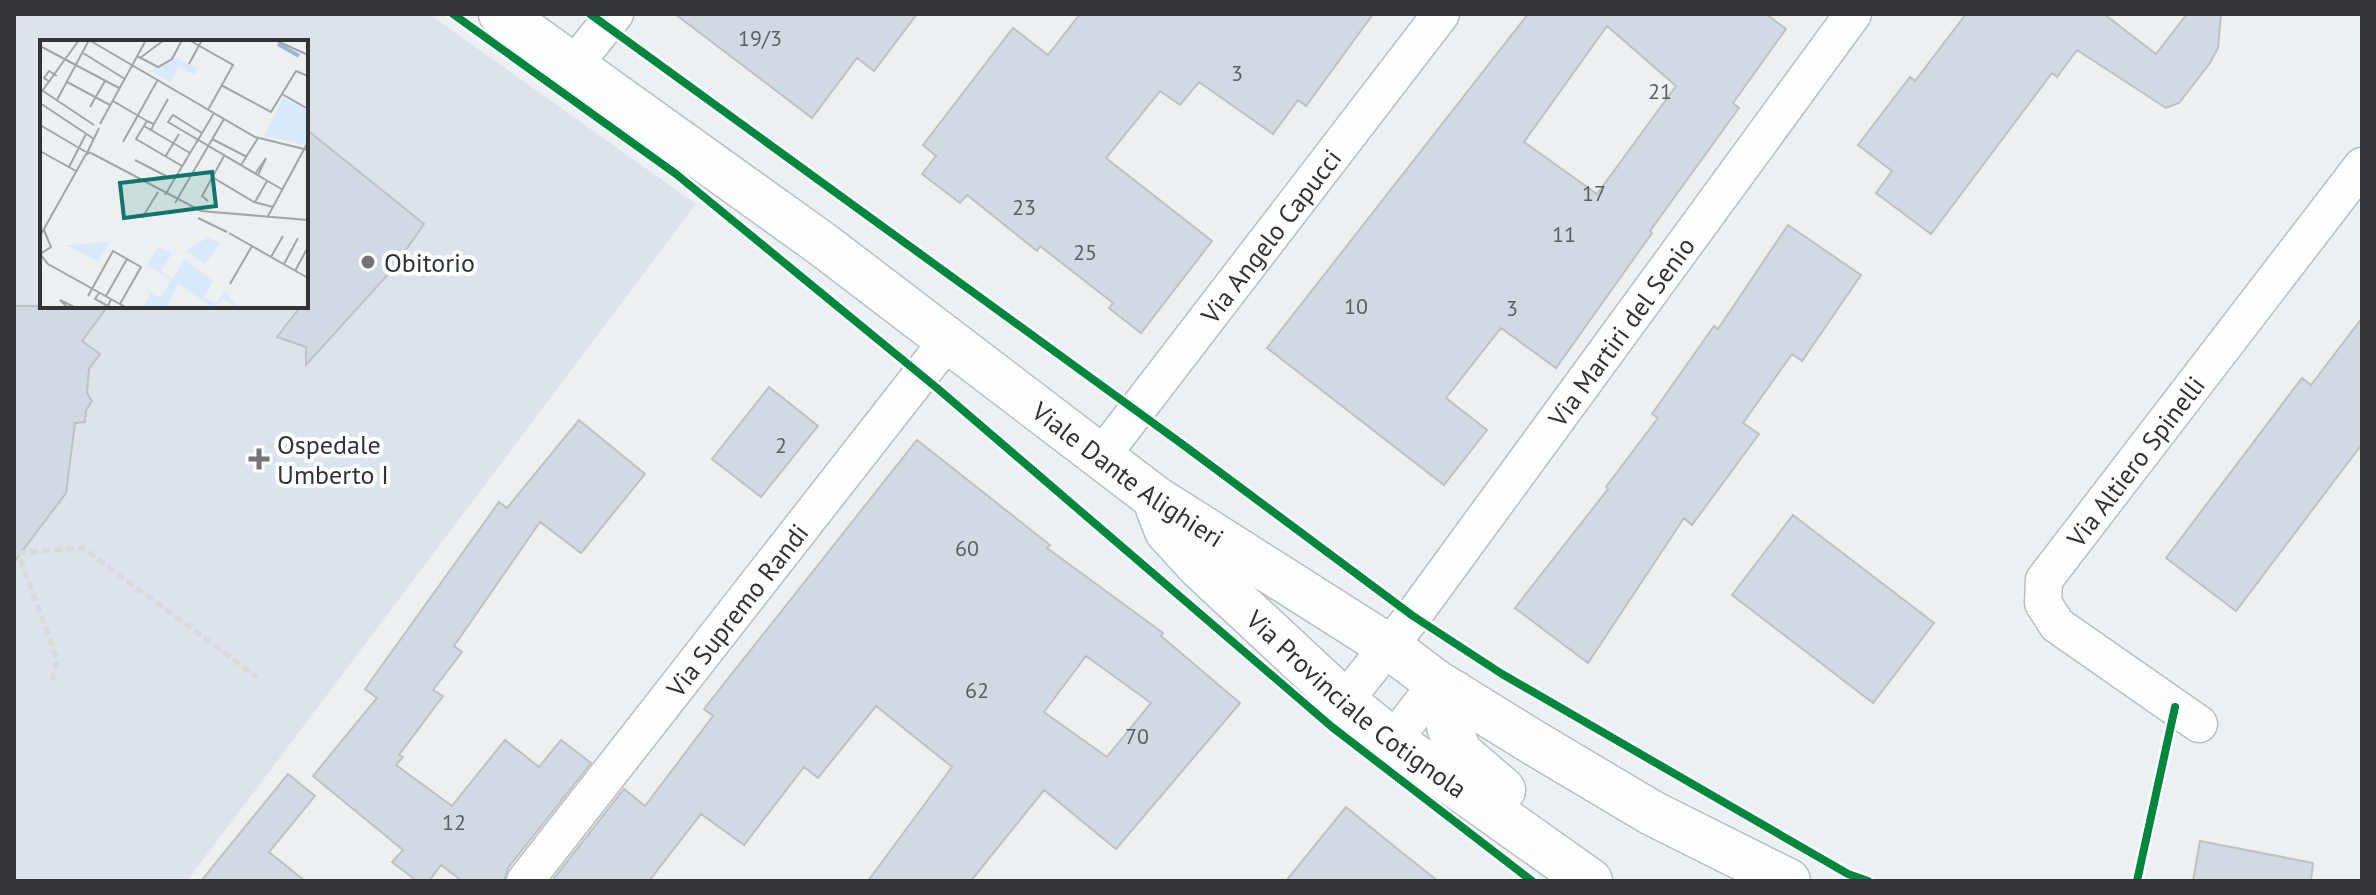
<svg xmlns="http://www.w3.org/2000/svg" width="2376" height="895" font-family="'PT Sans',sans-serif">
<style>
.built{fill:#dce3ea;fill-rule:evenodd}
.building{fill:#d1dae2;stroke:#bec0c3;stroke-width:2;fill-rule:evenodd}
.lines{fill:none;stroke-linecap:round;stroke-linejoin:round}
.minor-casing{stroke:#bbbdc0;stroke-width:39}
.tertiary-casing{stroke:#bbbdc0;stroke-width:47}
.path{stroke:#d8d9da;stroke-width:5;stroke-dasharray:8 4;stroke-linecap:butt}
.minor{stroke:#fcfdfd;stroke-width:36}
.tertiary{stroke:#fcfdfd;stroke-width:44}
.cycleway-casing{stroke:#fbfdfe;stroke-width:13}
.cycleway{stroke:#00873e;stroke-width:8}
.poi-dot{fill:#737578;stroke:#fbfdfe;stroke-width:3}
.labels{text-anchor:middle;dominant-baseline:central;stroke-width:8;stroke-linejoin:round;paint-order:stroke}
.number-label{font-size:22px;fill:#5a5e62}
.street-label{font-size:26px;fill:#313336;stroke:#fbfdfe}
.poi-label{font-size:26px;fill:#313336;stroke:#fbfdfe;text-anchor:start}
.inset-river{fill:none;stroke:#9cb7d4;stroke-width:4}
.inset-road{fill:none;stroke:#a2a4a7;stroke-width:2}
.view{fill:#0f766e;fill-opacity:0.15;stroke:#0f766e;stroke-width:4}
.inset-edge{fill:none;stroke:#313336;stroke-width:4}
</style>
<rect width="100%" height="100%" fill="#edf0f3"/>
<!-- built -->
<path class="built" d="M14,14H429L696,204L187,881H14ZM42,42H306V306H42Z"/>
<!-- building -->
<path class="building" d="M675,14H917L874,71L857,58L812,118Z
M1080,14H1373L1306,106L1298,100L1273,134L1199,82L1180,105L1160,91L1106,158L1212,241L1141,333L1109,308L1113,303L1040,246L1037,251L967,195L960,203L922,174L936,156L923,145L1013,28L1048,55Z
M1528,14H1766L1786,29L1733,103L1739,108L1650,231L1652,233L1556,368L1501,328L1446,398L1487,430L1444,485L1267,348ZM1607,26L1676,86L1597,194L1524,142Z
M1966,14H2104L2156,54L2187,14H2221L2218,48L2210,63L2179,103L2166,108L2077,50L2057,77L2052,73L1931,234L1876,193L1892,171L1858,145L1910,77L1915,81Z
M306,129L424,224L392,270L306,365V347L277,337L301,306H306Z
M1788,225L1861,275L1802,361L1792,354L1743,423L1759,434L1692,525L1684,518L1588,663L1515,608L1608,489L1606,487L1658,418L1652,414L1714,326L1718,329Z
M14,306H108L82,341L100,354L89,369L87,393L92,401L86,410L85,422L75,423L66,493L14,562Z
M2362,318V444L2236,611L2166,558L2302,378L2311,385Z
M769,387L818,426L761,497L712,459Z
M579,420L645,474L581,553L540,522L454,646L462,652L433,690L443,696L399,755L403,757L396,765L452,806L505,740L539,767L561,740L591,763L508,868L504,881H462L441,865L429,881H417L392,862L403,850L313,776L377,698L365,689L499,502L507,508Z
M917,440L1050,545L1047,548L1163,633L1161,636L1240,703L1116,849L1044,790L971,881H868L952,767L876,706L818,778L804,767L744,845L701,814L649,881H552L624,789L645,806L713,716L704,709ZM1086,656L1151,703L1107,757L1044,712Z
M1793,515L1934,623L1873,703L1732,595Z
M288,774L315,796L269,852L305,881H201Z
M1346,807L1395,847L1438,881H1286Z
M2200,841L2313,863L2311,881H2193Z"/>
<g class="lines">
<defs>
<g id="minor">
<path d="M573,66L615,14"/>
<path id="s1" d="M1100,458L1441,14"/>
<path id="s2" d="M1344,701L1413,616L1853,14"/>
<path id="s3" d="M2199,724L2057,625L2043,603L2044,580L2362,166"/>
<path d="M1393,741L1437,683"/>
<path id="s4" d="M525,881L948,340"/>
</g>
<g id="tertiary">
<path id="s5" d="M501,14L822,244L1155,498L1388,646L1437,683L1536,744L1652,813L1788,881"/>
<path id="s6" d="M1158,508L1167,531L1199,566L1344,701L1393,741L1590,881"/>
<path d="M1454,693L1449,727L1460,753L1503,790"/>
</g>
</defs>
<!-- minor casing -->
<use href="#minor" class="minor-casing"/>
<!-- tertiary casing -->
<use href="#tertiary" class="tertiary-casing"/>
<!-- path -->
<path class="path" d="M14,550L18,553L57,659L52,681
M18,553L83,548L257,677"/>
<!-- minor -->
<use href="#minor" class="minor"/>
<!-- tertiary -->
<use href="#tertiary" class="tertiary"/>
<defs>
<path id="cycleway" d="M453,14L676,174L937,388L1332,727L1532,881
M590,14L1182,444L1413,616L1502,674L1848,874L1868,881
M2137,881L2175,707"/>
</defs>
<!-- cycleway casing -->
<use href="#cycleway" class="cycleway-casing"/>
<!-- cycleway -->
<use href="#cycleway" class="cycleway"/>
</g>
<!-- markers -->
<g class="poi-dot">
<circle cx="368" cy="262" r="8"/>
<path d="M255 447h8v8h8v8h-8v8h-8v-8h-8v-8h8z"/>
</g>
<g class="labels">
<!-- number labels -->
<g class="number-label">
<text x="760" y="38">19/3</text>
<text x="1237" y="73">3</text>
<text x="1660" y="91">21</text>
<text x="1594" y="193">17</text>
<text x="1024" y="207">23</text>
<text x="1564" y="234">11</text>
<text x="1085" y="252">25</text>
<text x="1356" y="306">10</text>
<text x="1512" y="308">3</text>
<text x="781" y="445">2</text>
<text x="967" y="548">60</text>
<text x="977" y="690">62</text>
<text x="1137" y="736">70</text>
<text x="454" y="822">12</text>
</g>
<!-- street labels -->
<g class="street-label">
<text stroke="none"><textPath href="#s1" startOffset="280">Via Angelo Capucci</textPath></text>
<text stroke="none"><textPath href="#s2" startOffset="462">Via Martiri del Senio</textPath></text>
<text stroke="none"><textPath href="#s3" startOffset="372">Via Altiero Spinelli</textPath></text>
<text stroke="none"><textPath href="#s5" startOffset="778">Viale Dante Alighieri</textPath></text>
<text stroke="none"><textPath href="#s4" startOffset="344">Via Supremo Randi</textPath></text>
<text stroke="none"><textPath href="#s6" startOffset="282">Via Provinciale Cotignola</textPath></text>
</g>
<!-- poi labels -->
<g class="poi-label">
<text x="384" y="262">Obitorio</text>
<text x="277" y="444">Ospedale<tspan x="277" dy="30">Umberto I</tspan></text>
</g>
</g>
<!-- overview -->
<g transform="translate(40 40)">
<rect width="268" height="268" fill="#edf0f3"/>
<path d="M168,197L180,203L165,224L146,211ZM118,207L132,213L121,231L133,239L144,219L173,241L164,257L176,264L185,251L198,268L183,259L174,268L138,244L126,268H102L110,255L105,248L120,258L131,240L107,225Z" fill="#dae9f9"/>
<path d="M136,18L158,28L155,35L139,27L130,42L110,31ZM243,57L268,71L266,105L224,96ZM69,202L58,221L28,206H17Z" fill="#dae9f9"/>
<path class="inset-river" d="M238,4L259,16"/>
<path class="inset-road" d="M49,0L215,97L268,110M149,0L193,25L168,70M235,0L268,15M0,6L79,48M43,13L85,39M97,16L118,27L132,19L142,0M100,18L124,0M149,24L162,0M10,42L4,38L9,31L17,36M27,42L70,65M181,45L231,72L256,31L268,36M0,49L54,85M0,54L39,0M242,54L268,69M17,60L49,0M73,61L107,81M0,63L54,99M50,67L65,41M107,81L114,84L111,90L104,86ZM60,84L106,0M114,84L128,59M0,85L46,112M104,86L96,99L142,126M111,90L150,113M162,93L133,75L128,82L243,150M172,99L207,117M83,102L117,41M0,111L36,131M51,112L46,115L59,88M51,113L161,171L268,180M125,117L139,94M95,120L126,136M201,125L218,98M29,127L46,94M215,134L226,118L218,135M172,137L214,162L233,167M125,155L174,73M168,161L162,156L184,116M215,162L227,141M135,163L184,79M102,178L118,152M158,178L187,192M227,178L268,102M4,190L11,207L0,214L8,224L87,268M189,193L268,238M0,196L46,114M231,217L243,196M244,224L258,198M255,231L268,207M190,244L212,206M59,253L55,259L68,266L71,259M48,256L73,211L101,227L80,264M66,256L87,219M28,268L20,260L36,268"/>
<path class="view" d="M172,132L176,166L84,178L80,143Z"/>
<rect width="268" height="268" class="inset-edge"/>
</g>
<!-- border -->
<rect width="2376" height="895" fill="none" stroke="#313336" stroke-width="32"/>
</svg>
